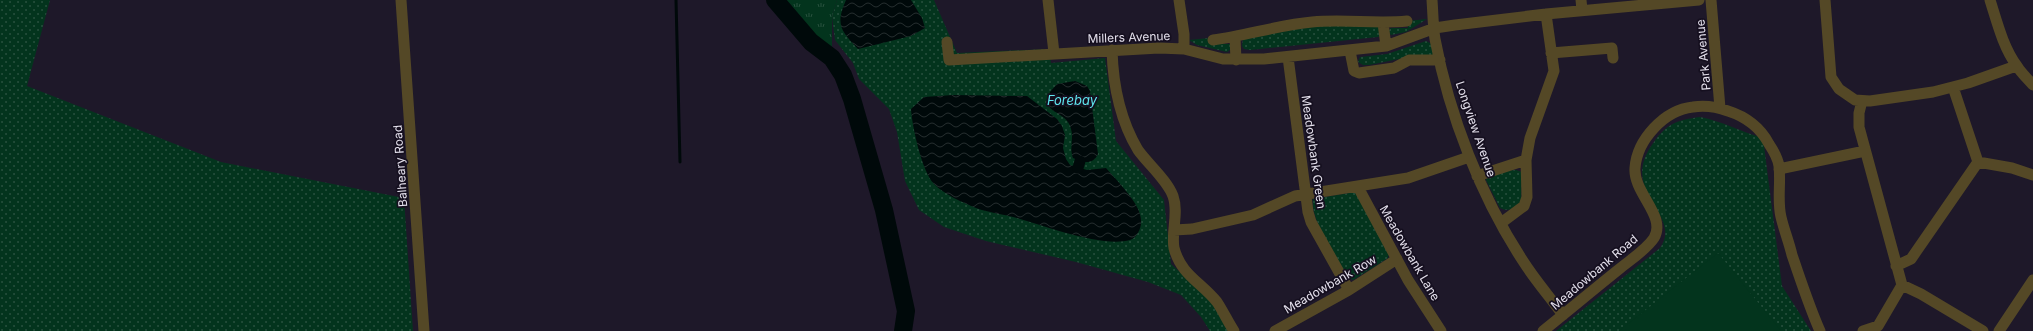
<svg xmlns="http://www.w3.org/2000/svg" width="2033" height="331" font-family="Inter,sans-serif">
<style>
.grass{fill:url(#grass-dots)}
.park{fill:url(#park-tufts)}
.garden{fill:#03341d}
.water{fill:url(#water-waves)}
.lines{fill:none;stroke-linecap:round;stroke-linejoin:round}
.stream{stroke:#00090a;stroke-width:3}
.canal{stroke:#00090a;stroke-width:11}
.river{stroke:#00090a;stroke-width:18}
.minor{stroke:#544826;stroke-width:11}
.labels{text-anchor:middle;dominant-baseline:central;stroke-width:3.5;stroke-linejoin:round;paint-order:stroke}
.street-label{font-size:12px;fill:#e4e0ec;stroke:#150f1f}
.water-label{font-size:13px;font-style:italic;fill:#5fe7ef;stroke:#150f1f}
</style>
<defs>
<pattern id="grass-dots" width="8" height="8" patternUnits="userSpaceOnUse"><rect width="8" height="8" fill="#03341d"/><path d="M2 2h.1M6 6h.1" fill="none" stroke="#28513e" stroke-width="1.8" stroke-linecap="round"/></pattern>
<pattern id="park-tufts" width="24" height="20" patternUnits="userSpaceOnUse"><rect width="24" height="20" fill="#03341d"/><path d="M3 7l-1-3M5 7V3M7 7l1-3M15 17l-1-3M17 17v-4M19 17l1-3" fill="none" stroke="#28513e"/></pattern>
<pattern id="water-waves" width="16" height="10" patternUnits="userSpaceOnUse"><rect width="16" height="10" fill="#00090a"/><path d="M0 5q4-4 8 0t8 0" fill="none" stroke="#252d2e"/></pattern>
</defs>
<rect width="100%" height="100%" fill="#1e1829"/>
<!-- grass -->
<path class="grass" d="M0,0H50L27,86L221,162L404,198L413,331H0Z
M837,0H934L957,53L1049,49L1051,63L1105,58L1116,141L1164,200L1171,264L1216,305L1230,331H1210L1201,317L1181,295L1148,282L1076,262L986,241L944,227L919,210L905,181L897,132L889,109L859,79L853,63L835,40L832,17Z
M1427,19L1406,32L1391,35L1388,31L1391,28H1408L1407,21Z
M1312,25L1378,26L1381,35L1378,37L1250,50L1244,49L1242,46L1243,39Z
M1209,38L1210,44H1230L1231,49L1227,52L1197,45L1189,40Z
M1426,41L1432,44L1434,55L1404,58L1369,65H1363L1358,62L1360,57L1387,54Z
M1700,117C1722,121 1741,132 1763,138L1782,286L1811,331H1556L1660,248C1684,214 1616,192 1654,142C1667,123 1678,120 1700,117Z
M1516,170L1522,172L1521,204C1515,209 1508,212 1500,208L1486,180C1491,171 1506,171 1516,170Z
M1355,192L1389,251L1388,258L1353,280L1348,277C1337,258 1310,220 1313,199Z"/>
<!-- park -->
<path class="park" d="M772,0H837L832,17V58L811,42Z"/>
<!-- garden -->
<path class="garden" d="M1718,253L1781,331H1619Z"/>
<!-- water -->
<path class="water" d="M846,0H911L922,18L925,28L911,36L858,49C841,31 835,25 846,0Z
M1075,81L1087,86L1090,91L1098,154C1093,165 1083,163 1073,158C1069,148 1074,139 1071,129C1068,115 1053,114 1047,104L1050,92L1057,84Z
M953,95L1027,96L1057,119L1062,126L1065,135L1063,148L1066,159L1070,165L1087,170L1106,168C1117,181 1141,204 1141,220C1142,227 1137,238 1130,240C1103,248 1045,226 1017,218C1004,214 989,213 976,208C962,202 945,195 934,184C922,172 912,126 911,109L924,97Z"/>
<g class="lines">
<!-- stream -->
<path class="stream" d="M676,0L680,162"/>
<!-- canal -->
<path class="canal" d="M1078,168L1080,161"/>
<!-- river -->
<path class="river" d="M775,0L811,42L832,58L843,75L852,99L884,210L906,311L903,331"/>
<!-- minor -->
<path class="minor" d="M401,0L424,331
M1048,0L1054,53
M1179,0L1184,34V49
M1432,0C1433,13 1433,27 1435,39C1449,115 1481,197 1523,261C1535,280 1550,297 1563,315
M1581,0L1582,10
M1711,0L1720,108
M1825,0L1831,77L1839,89L1855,100L1870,101L1933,92L1968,83L2016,66
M1990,0C1997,22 2003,47 2017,66C2021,73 2028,79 2033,85
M1383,23L1386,46
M1235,38L1236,60
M1213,40C1246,36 1278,25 1312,22C1344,19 1376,24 1407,21
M947,42L949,60L1159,48L1184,49L1223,59H1264L1386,46L1435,28L1455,25L1546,14L1699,0
M1112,50C1113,84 1120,120 1138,150C1148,164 1167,180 1173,196C1179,213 1171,231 1174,248C1181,275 1201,282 1217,302C1223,311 1228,322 1234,331
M1350,51L1354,71L1359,73L1394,68L1409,60H1440
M1551,53L1612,48L1613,58
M1288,57L1308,212L1311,222L1349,290
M1862,101L1859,113V127L1902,285L1878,326L1863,331
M1978,162L2012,168L2033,175
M1779,169L1865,151
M1477,176L1526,160
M1358,187L1408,280L1441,331
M1501,223L1524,206L1527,197L1526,160L1530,138L1554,71L1546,14
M1174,230L1192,229L1253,215L1295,196L1408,178L1469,157
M1896,266L1911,259L1978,162L1953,87
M1902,285L1921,294L1983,331
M1275,331L1349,290L1397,259
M1543,331C1568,311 1593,290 1618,270C1630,260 1646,250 1654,238C1667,216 1633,193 1635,168C1637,140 1664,110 1693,107C1705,105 1717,107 1728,111C1747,117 1760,127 1769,144C1773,150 1778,159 1779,166C1781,183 1777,201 1781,217C1784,230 1789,242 1792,255C1801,281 1809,306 1820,331
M1999,331L2033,280"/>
</g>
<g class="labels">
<!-- street labels -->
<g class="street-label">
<text transform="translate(1129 37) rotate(-2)">Millers Avenue</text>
<text transform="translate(1703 55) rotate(-95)">Park Avenue</text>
<text transform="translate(1476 129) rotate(71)">Longview Avenue</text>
<text transform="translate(1314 152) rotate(82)">Meadowbank Green</text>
<text transform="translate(400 166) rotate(-94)">Balheary Road</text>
<text transform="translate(1410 253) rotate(60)">Meadowbank Lane</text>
<text transform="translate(1594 272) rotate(-40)">Meadowbank Road</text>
<text transform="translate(1330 284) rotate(-30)">Meadowbank Row</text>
</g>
<!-- water labels -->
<g class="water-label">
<text x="1072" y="100">Forebay</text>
</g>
</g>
</svg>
